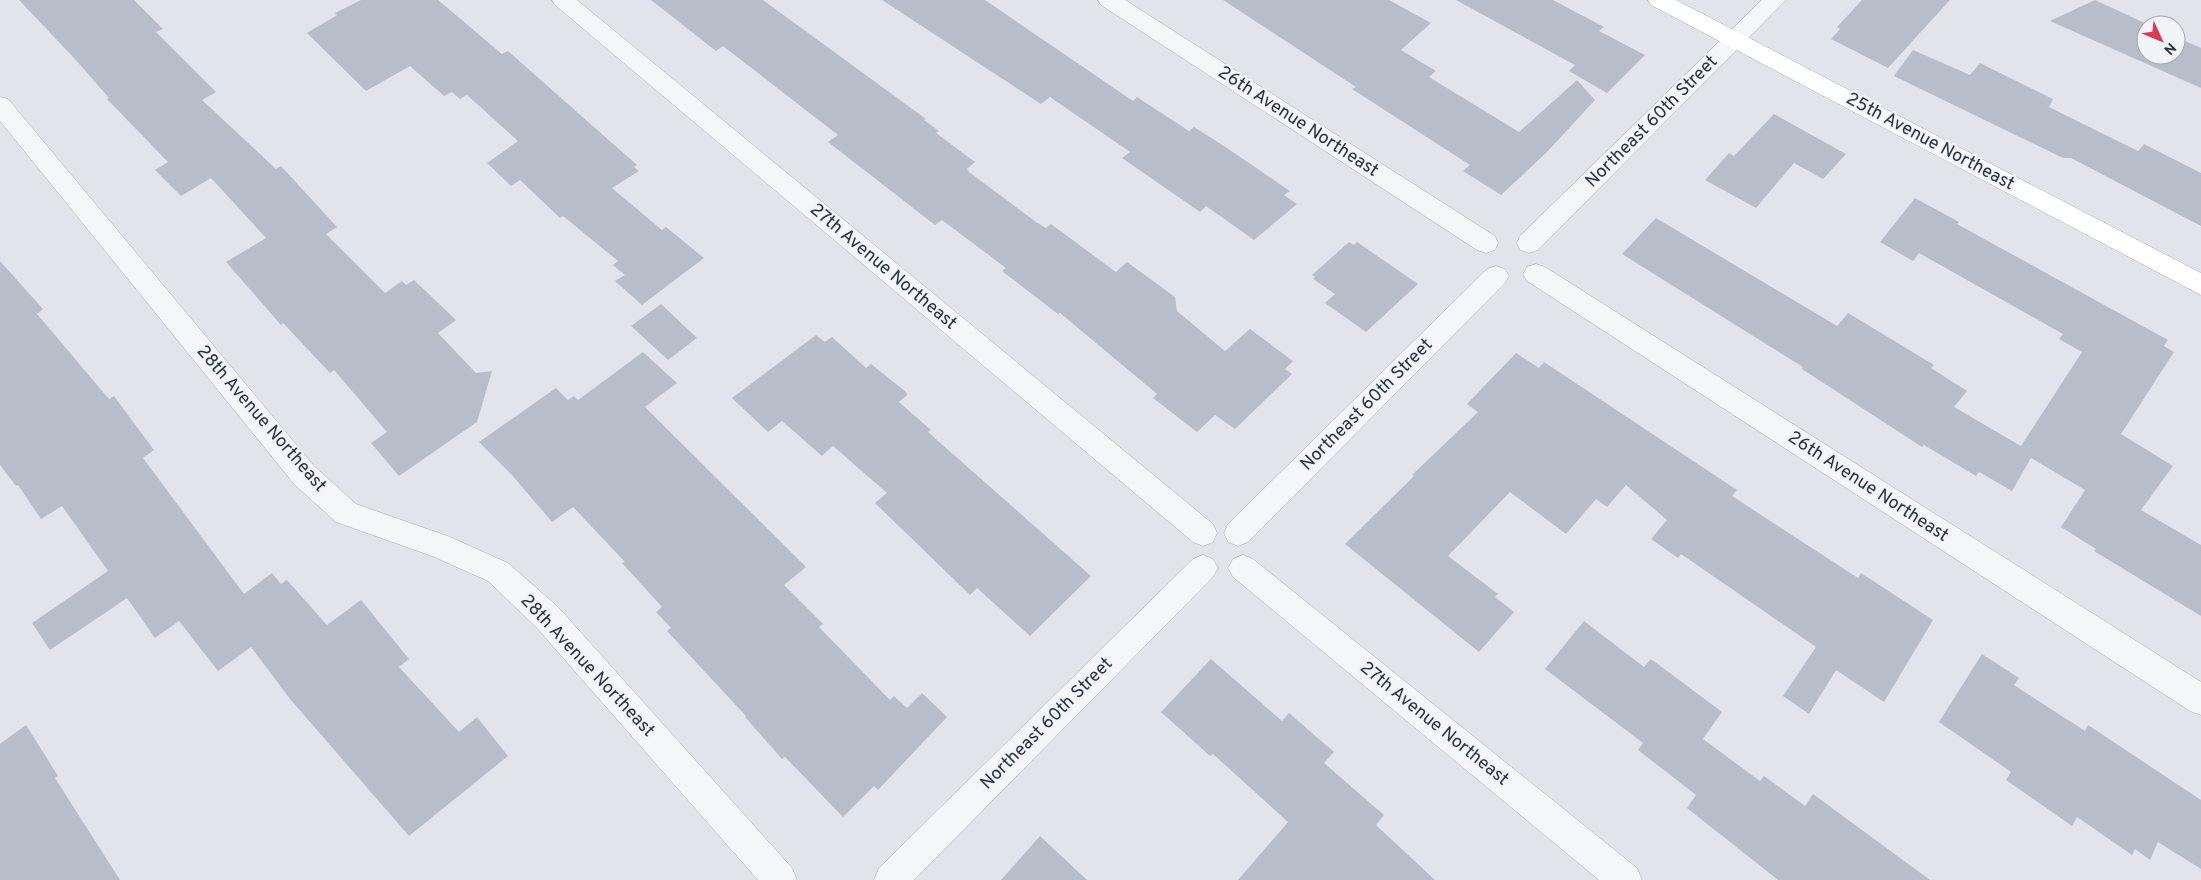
<svg xmlns="http://www.w3.org/2000/svg" width="2201" height="880" font-family="Overpass,sans-serif">
<style>
.building{fill:#b8bec9}
.lines{fill:none;stroke-linecap:round;stroke-linejoin:round}
.minor-casing{stroke:#a5acb6;stroke-width:1}
.secondary-casing{stroke:#a5acb6;stroke-width:1}
.minor{fill:#f4f6f9;fill-rule:evenodd}
.secondary{fill:#fff;fill-rule:evenodd}
.labels{text-anchor:middle;dominant-baseline:central;stroke-width:4.5;stroke-linejoin:round;paint-order:stroke}
.street-label{font-size:18px;fill:#273244;stroke:#f1f4f8}
</style>
<rect width="100%" height="100%" fill="#e1e5eb"/>
<!-- building -->
<path class="building" d="M19,0H134L163,29L156,32L216,92L202,100L276,169L281,166L337,227L326,234L385,293L402,281L406,285L414,280L456,320L438,333L476,373L492,371L477,422L399,476L371,443L387,432L334,370L330,373L283,323L281,325L226,262L266,238L211,178L181,196L155,170L168,162L107,99L109,98L74,58Z
M361,0H438L502,54L508,51L637,165L634,167L639,171L612,188L662,230L666,227L704,258L642,305L615,281L625,275L613,265L618,261L563,216L560,218L520,180L511,186L487,163L518,141L467,95L460,99L452,92L444,96L410,66L366,91L307,33L337,15L335,13Z
M651,0H763L926,119L924,120L939,131L936,133L975,162L967,169L969,172L1036,222L1046,228L1051,224L1116,272L1127,262L1175,297L1177,311L1225,351L1250,329L1293,361L1285,369L1292,374L1235,429L1215,415L1197,432L1153,398L1157,394L1060,313L1058,314L1002,271L1006,268L942,220L935,225L828,142L838,135L723,46L716,51Z
M882,0H985L1133,101L1137,97L1189,131L1194,127L1227,148L1290,191L1284,195L1297,204L1254,240L1206,206L1200,212L1122,158L1130,152L1050,97L1041,104Z
M1223,0H1389L1431,23L1401,50L1436,71L1429,77L1519,132L1577,80L1595,100L1547,152L1501,195L1463,171L1470,165L1352,89L1356,87Z
M1456,0H1553L1604,27L1599,31L1645,55L1607,93L1569,71L1575,65Z
M1862,0H1950L1888,68L1831,39L1840,29L1837,27Z
M2095,0L2149,25H2146V55H2176V37L2201,48V88L2050,21Z
M1913,50L1970,75L1980,63L2053,99L2049,107L2138,151L2144,144L2201,173V226L2071,158H2063L1894,76Z
M1774,114L1846,154L1823,179L1794,163L1756,208L1705,180L1729,153L1734,156Z
M1915,198L1959,222L1957,224L2168,340L2164,346L2174,352L2121,434L2173,466L2141,510L2201,545V616L2094,551L2096,549L2061,527L2085,490L2031,458L2012,491L1979,472L1976,476L1924,445L1922,447L1802,369L1803,367L1622,254L1656,218L1837,326L1848,313L1934,365L1931,368L1967,391L1954,407L2021,446L2082,352L2059,339L2063,334L1919,253L1913,261L1880,242Z
M1349,242L1354,245L1357,242L1418,284L1366,332L1325,303L1335,294L1313,279L1315,277L1312,275Z
M0,261L43,309L37,314L109,399L114,396L154,450L143,458L244,594L272,573L281,584L287,580L327,625L361,600L409,659L399,667L459,732L477,717L508,756L409,836L290,699L251,647L218,671L179,621L155,638L127,598L50,650L32,623L108,571L62,506L41,519L18,485L16,486L0,465Z
M661,304L697,338L668,360L631,326Z
M816,335L825,342L832,337L866,368L871,364L906,392L907,395L899,402L931,430L928,432L1091,576L1030,636L977,588L970,595L875,503L887,493L833,446L822,456L782,421L768,432L732,398Z
M643,352L677,383L645,407L806,567L784,585L823,624L819,627L890,700L894,696L907,708L922,693L947,717L878,790L874,786L843,817L785,757L782,759L745,717L746,716L667,631L671,628L656,612L662,607L622,563L625,562L573,507L552,522L512,475L479,442L556,388L568,400L574,396L578,400Z
M1516,353L1539,368L1544,362L1737,490L1732,496L1858,578L1861,573L1933,620L1884,702L1836,670L1809,714L1783,696L1816,647L1681,554L1678,558L1651,539L1667,520L1626,485L1607,507L1596,499L1566,534L1510,492L1448,556L1498,594L1495,597L1514,612L1479,652L1345,544L1414,476L1412,475L1478,412L1467,404Z
M1584,621L1644,667L1651,659L1722,712L1703,739L1760,781L1764,776L1805,806L1813,794L1930,880H1778L1687,808L1696,795L1638,750L1643,743L1545,669Z
M1982,654L2019,678L2014,685L2085,731L2088,725L2201,800V869L2158,842L2150,860L2135,849L2132,855L2077,817L2072,826L2006,780L2011,772L1939,722Z
M1211,659L1282,721L1289,713L1334,752L1324,763L1384,815L1376,825L1435,880H1238L1288,822L1213,754L1210,756L1161,712Z
M26,725L58,776L55,778L120,880H0V744Z
M1040,836L1087,880H1001Z"/>
<g class="lines">
<defs>
<path id="minor" d="M552,0H577L1213,524L1217,533L1213,542L1203,546L1193,542L555,5Z
M1098,0H1125L1495,236L1498,243L1495,250L1486,253L1477,250L1101,5Z
M1762,0H1786L1538,250L1529,253L1520,250L1517,243L1520,236Z
M0,97L8,99L314,466L356,504L450,537L508,563L558,607L792,868L797,880H758L536,627L488,581L432,556L336,522L294,484L0,121Z
M1536,264L1545,267L2201,682V715L2190,711L1527,281L1523,274L1527,267Z
M1496,266L1505,269L1509,276L1505,283L1248,542L1238,546L1228,542L1224,533L1228,524L1487,269Z
M1203,555L1213,559L1218,568L1213,577L914,880H874L879,868L1193,559Z
M1243,555L1253,559L1637,868L1642,880H1599L1233,577L1228,568L1233,559Z"/>
<path id="secondary" d="M1648,0H1676L2201,273V295L1651,5Z"/>
</defs>
<!-- minor casing -->
<use href="#minor" class="minor-casing"/>
<!-- secondary casing -->
<use href="#secondary" class="secondary-casing"/>
<!-- minor -->
<use href="#minor" class="minor"/>
<!-- secondary -->
<use href="#secondary" class="secondary"/>
</g>
<g class="labels">
<!-- street labels -->
<g class="street-label">
<text transform="translate(1298 122) rotate(33)">26th Avenue Northeast</text>
<text transform="translate(1652 122) rotate(-45)">Northeast 60th Street</text>
<text transform="translate(1930 142) rotate(28)">25th Avenue Northeast</text>
<text transform="translate(883 267) rotate(40)">27th Avenue Northeast</text>
<text transform="translate(1367 405) rotate(-45)">Northeast 60th Street</text>
<text transform="translate(261 419) rotate(49)">28th Avenue Northeast</text>
<text transform="translate(1868 487) rotate(33)">26th Avenue Northeast</text>
<text transform="translate(587 666) rotate(47)">28th Avenue Northeast</text>
<text transform="translate(1047 724) rotate(-45)">Northeast 60th Street</text>
<text transform="translate(1434 724) rotate(39)">27th Avenue Northeast</text>
</g>
</g>
<!-- north arrow -->
<g transform="translate(2161 40) rotate(134)"><circle r="24" fill="#f1f4f8" stroke="#a0a6b0"/>
<path d="M0-4L9 19L0 12L-9 19Z" fill="#db3b50"/>
<text y="-8" font-size="14" font-weight="bold" text-anchor="middle" fill="#273244">N</text>
</g>
</svg>
